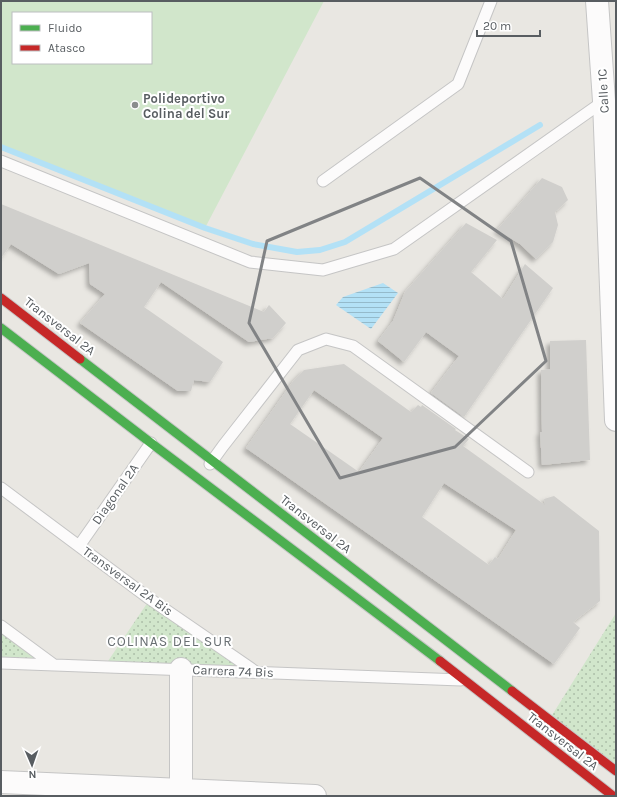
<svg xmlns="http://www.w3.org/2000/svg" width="617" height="797" font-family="Karla,sans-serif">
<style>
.grass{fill:url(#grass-dots)}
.garden{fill:#d1e6cb;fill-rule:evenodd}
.water{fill:url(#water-rules)}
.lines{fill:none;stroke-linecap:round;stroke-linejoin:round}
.stream{stroke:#b3e1f6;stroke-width:6}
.building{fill:#d0cfcc;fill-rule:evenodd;filter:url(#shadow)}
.lane-casing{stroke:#c5c5c5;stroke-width:13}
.street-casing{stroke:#c5c5c5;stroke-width:24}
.fast-casing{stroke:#c6c6c6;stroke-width:11}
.jam-casing{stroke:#c6c6c6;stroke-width:11}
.lane{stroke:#fcfbfb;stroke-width:11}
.street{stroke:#fcfbfb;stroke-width:22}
.fast{stroke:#4caf50;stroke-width:9}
.jam{stroke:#c62828;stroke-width:9}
.marked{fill:none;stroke:#818385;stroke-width:3;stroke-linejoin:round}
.poi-dot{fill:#8b8d8e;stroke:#fff;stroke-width:1.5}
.labels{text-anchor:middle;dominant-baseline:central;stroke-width:4;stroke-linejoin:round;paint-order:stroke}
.street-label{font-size:13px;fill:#585d61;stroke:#fff}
.poi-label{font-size:13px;font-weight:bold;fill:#585d61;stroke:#fff;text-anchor:start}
.neighbourhood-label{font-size:14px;letter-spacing:1px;fill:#696f73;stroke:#fff}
</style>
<defs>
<pattern id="grass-dots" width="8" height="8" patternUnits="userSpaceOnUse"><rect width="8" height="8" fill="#d1e6cb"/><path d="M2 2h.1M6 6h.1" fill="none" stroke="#acbea8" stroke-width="1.8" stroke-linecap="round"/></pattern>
<pattern id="water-rules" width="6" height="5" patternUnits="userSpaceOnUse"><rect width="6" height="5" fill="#b3e1f6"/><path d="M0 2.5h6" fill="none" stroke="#94bacb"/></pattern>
<filter id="shadow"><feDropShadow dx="-3.5" dy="3.5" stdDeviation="2" flood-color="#0004"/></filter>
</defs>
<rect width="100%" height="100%" fill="#e9e7e2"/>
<!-- grass -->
<path class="grass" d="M150,599L256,672L104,667Z
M616,613V771L549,720Z
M1,626L54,665L1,663Z"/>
<!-- garden -->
<path class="garden" d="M1,1H324L205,228L1,147ZM13,13H151V63H13Z"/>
<!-- water -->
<path class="water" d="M383,283L398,293L371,329L336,305L343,297Z"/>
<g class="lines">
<!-- stream -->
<path class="stream" d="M1,147L205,228L253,244L297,252L320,250L345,242L540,125"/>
</g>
<!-- building -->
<path class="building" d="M542,178L562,187L568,200L555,212L558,225L553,242L536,259L520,244L497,230Z
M1,204L264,312L269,305L286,323L273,338L249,342L161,282L144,307L223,362L210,382L194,380L191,391H178L80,323L105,294L90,284L89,263L59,274L11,244L1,258Z
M466,223L497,240L471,272L503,299L525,264L553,288L464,417L431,393L459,356L426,332L404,362L378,341L393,321L405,292Z
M586,340L590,460L542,465L540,432H542L541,370L550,369V341Z
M344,364L411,412L418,405L421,407L422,405L456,429L455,430L469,439L463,446L545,505L544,499L554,496L599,531L600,601L573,622L580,628L554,664L246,448L294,380L304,370ZM314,390L383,438L359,472L290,424ZM444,483L516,530L498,559L495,557L489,565L422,517Z"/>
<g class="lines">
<defs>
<path id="lane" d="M1,161L250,262L323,270L394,249L604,101
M323,181L458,84L491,1
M210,464L223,446L298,350L326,339L353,346L528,472
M1,488L150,599L256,672
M79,546L151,443
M1,626L54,665
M1,663L461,680"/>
<path id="street" d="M597,1L604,101L616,420
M181,669V790
M1,782L315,796"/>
<path id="fast" d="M1,328L151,443L440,661
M80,359L512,691"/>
<path id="jam" d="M1,298L80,359
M440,661L613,796
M512,691L616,771"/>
</defs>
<!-- lane casing -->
<use href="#lane" class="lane-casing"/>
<!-- street casing -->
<use href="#street" class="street-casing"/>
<!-- fast casing -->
<use href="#fast" class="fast-casing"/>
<!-- jam casing -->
<use href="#jam" class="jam-casing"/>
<!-- lane -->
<use href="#lane" class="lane"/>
<!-- street -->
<use href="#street" class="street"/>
<!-- fast -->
<use href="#fast" class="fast"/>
<!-- jam -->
<use href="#jam" class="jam"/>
</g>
<!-- marked area -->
<path class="marked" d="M420,178L511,241L546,361L455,447L340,478L249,323L267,241Z"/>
<!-- markers -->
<circle class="poi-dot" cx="135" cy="105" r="4"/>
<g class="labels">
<!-- street labels -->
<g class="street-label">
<text transform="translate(603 91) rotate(-93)">Calle 1C</text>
<text transform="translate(60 326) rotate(38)">Transversal 2A</text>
<text transform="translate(115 494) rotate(-55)">Diagonal 2A</text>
<text transform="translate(316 524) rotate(38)">Transversal 2A</text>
<text transform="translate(128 581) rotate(36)">Transversal 2A Bis</text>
<text transform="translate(233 671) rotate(2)">Carrera 74 Bis</text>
<text transform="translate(563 741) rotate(38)">Transversal 2A</text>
</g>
<!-- poi labels -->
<g class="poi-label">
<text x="143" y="98">Polideportivo<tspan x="143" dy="15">Colina del Sur</tspan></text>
</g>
<!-- neighbourhood labels -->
<g class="neighbourhood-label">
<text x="170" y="641">COLINAS DEL SUR</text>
</g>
</g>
<!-- border -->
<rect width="617" height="797" fill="none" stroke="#585d61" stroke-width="4"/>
<!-- legend -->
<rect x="12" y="12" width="140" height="52" fill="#ffffff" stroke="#bcbec0"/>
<rect x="20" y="25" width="20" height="6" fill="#4caf50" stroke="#bcbec0"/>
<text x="48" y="32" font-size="12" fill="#585d61">Fluido</text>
<rect x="20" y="45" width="20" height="6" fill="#c62828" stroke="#bcbec0"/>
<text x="48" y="52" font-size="12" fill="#585d61">Atasco</text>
<!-- north arrow -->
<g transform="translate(32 765) rotate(178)" stroke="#ffffff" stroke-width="3" paint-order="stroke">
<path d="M0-3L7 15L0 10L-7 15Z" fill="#585d61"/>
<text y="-6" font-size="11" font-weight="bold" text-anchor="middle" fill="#585d61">N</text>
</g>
<!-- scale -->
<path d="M477 30v6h63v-6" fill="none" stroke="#585d61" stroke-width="2"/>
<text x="483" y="30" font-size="12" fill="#585d61" stroke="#ffffff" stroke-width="3" paint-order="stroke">20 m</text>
</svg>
